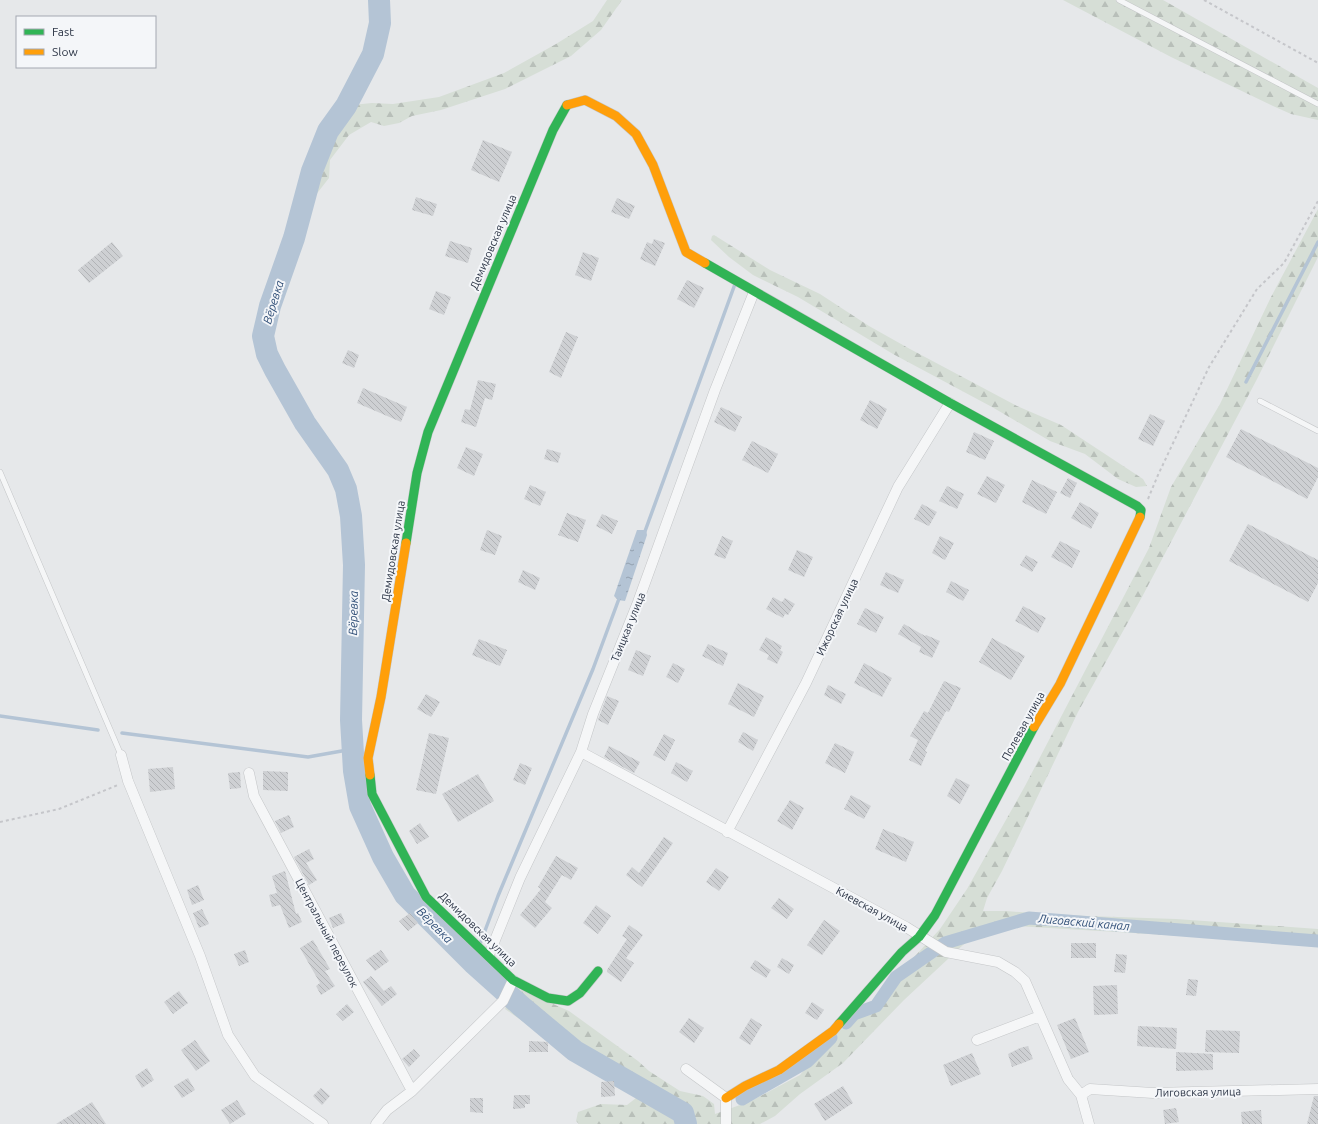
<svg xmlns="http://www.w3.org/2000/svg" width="1318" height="1124" font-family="Ubuntu,sans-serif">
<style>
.forest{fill:url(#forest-firs)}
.water{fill:url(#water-ripples)}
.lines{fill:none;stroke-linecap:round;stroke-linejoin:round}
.stream{stroke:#b4c4d5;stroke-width:3.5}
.canal{stroke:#b4c4d5;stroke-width:13}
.river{stroke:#b4c4d5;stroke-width:22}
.building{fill:url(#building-back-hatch)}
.lane-casing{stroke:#c4c6c8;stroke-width:6}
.street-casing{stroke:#c4c6c8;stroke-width:11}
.fast-casing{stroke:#c4c6c8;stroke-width:10}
.slow-casing{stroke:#c4c6c8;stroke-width:10}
.path{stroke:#c5c6ca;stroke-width:2;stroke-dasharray:3 3;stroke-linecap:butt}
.lane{stroke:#f5f6f7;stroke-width:5}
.street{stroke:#f5f6f7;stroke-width:10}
.fast{stroke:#30b455;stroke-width:9}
.slow{stroke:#ff9f0a;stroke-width:9}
.labels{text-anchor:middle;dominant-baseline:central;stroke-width:4;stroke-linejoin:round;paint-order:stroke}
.street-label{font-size:11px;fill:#2b3445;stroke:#f4f6f9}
.water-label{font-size:12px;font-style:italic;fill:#34527a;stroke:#f4f6f9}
</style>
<defs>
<pattern id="forest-firs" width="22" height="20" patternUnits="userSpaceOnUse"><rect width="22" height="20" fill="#d6ded6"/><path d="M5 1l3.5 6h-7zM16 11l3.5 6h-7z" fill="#b8bfb9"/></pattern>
<pattern id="water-ripples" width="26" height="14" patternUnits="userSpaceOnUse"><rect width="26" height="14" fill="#b4c4d5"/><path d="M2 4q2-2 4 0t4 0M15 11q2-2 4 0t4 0" fill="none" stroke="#93a0af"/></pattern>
<pattern id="building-back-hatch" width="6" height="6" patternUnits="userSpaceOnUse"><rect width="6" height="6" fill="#ced0d3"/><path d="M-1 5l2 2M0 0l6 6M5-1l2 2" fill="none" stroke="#b1b3b6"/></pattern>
</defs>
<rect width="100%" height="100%" fill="#e6e8ea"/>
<!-- forest -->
<path class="forest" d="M607,0H622L601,30L571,56L505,89L441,110L412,116L399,123L384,126L371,122L349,135L330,160L329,178L315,196L296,262L281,261L297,212L304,181L324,132L342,106L372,103L393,104L439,97L504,73L556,44L593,21Z
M1063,0H1163L1318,88V120L1291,114L1273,106L1171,57Z
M1318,209V257L1256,381L1142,597L1078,712L1002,871L987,898L983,911H1006L1058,915L1176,919L1318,929V946L1267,941L1015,926L973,938L963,945L904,1000L843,1063L800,1094L775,1116L760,1124H579L576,1121L578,1112L601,1104L627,1105L636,1098L623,1085L615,1066L602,1057L581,1062L505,1009L512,993L519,989L569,1011L638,1061L649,1071L680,1091L703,1096L714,1104L715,1114L751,1101L800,1075L828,1041L873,1002L891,977L916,955L940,929L967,889L1025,786L1149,548L1171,487L1220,404L1271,297Z
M714,235L770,270L820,294L869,326L910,349L1017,406L1061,425L1143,479L1147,486L1136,487L1118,479L1085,454L1050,441L992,407L893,354L798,297L753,275L729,257L711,240L712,236Z"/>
<!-- water -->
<path class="water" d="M637,530H646L647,535L625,601L618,600L614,596Z"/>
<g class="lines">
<!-- stream -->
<path class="stream" d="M1246,382L1318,242
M644,534L735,284
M0,716L98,730
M122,733L308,757L353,749
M480,944L498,896L593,669L620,596
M473,963L477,952"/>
<!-- canal -->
<path class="canal" d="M846,1023L854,1014L876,1006L896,977L945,943L1029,918L1318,941
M742,1099L808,1061L831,1038"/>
<!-- river -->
<path class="river" d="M379,0L380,23L373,54L346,106L328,131L312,171L294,238L270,306L263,336L267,354L275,370L305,423L338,470L346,489L351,516L354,565L351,720L354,771L360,806L383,857L405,895L473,963L521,1006L575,1051L683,1113L686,1124"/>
</g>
<!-- building -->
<path class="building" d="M483,140L512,152L499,182L471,170Z
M416,197L437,204L433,216L412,210Z
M617,198L635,206L629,219L611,212Z
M654,239L665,243L655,266L640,259L647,242L652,244Z
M450,241L472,248L468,263L445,256Z
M112,242L123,256L89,283L78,270Z
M583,252L599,258L591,281L575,275Z
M687,280L704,288L694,308L677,299Z
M436,291L451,297L444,315L429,309Z
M566,332L578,337L561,378L549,372Z
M348,350L359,355L354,368L342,363Z
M478,380L496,384L492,400L485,398L476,427L461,422L465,409L470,410Z
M363,388L407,407L401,422L357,403Z
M870,400L887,409L877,429L860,420Z
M721,407L742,417L735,432L714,422Z
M1150,414L1165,421L1153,446L1138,439Z
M1241,429L1318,468V477L1307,499L1226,457Z
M974,432L994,441L985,460L966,452Z
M752,441L778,454L768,473L742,460Z
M466,447L483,454L474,476L457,468Z
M547,449L561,453L558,463L544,459Z
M987,476L1005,485L996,503L977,494Z
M1068,478L1077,483L1070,498L1060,493Z
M1032,480L1057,492L1046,514L1022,502Z
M530,485L546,492L540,506L524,499Z
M947,486L964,494L957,509L939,501Z
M1080,502L1099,513L1091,529L1071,518Z
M922,504L937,512L929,526L914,519Z
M567,513L586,520L578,542L558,535Z
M602,514L618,521L612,534L596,526Z
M1248,524L1318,560V583L1308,602L1229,561Z
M487,530L502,536L495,555L480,550Z
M722,536L733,541L725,559L714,555Z
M940,536L954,543L945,560L932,553Z
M1060,541L1080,551L1072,568L1051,557Z
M797,550L813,557L804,577L788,570Z
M1026,555L1038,562L1032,572L1020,565Z
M523,570L540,578L535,590L518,582Z
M886,572L904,580L898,593L880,585Z
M951,581L969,590L963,601L946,592Z
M773,597L782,602L785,598L795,604L788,615L785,614L783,618L766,609Z
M1023,606L1046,618L1038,633L1015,621Z
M865,608L884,617L876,633L857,624Z
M904,624L925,636L926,635L940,641L932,658L919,652L921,647L898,634Z
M766,637L782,646L780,650L783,652L777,664L767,659L769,655L759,650Z
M992,638L1025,656L1011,680L979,662Z
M479,639L507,650L500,666L472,655Z
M708,644L728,653L723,666L702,656Z
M636,650L651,656L643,676L628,670Z
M673,663L685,669L678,683L666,677Z
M864,663L892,678L882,697L854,683Z
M944,681L961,688L949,712L946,711L925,751L927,752L921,766L909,760L918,740L910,736L924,711L928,713Z
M738,683L764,696L754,717L728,704Z
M828,685L846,694L841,704L824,695Z
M426,694L440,702L431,717L417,709Z
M607,696L619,701L608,725L598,720Z
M743,732L758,740L753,751L738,742Z
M429,733L449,738L436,794L416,790Z
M664,734L675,740L665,761L653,755Z
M835,743L854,752L845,773L825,763Z
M609,746L640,762L634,773L604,757Z
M676,762L693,771L687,782L671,773Z
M520,763L532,768L525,785L513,780Z
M173,767L175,789L150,792L148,769Z
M263,771L288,772V791L263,790Z
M240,772L241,788L230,789L228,773Z
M478,774L494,801L458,822L442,794Z
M956,778L970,785L960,804L947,796Z
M851,795L871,806L864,819L844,809Z
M790,800L804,808L792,830L777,821Z
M289,815L294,827L281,833L275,821Z
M420,823L429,837L417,844L409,831Z
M883,829L914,842L906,862L875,849Z
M664,837L673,843L642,887L626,875L632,867L639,873Z
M309,849L314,859L306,863L317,880L309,885L294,857Z
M556,856L578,868L571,880L562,875L545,902L552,908L535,928L520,915L541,889L538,887Z
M716,868L729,877L719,891L706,882Z
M285,871L296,914L298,913L302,922L289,928L280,905L272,907L269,895L277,893L272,876Z
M198,885L204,900L192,905L187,890Z
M779,898L794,909L787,919L771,908Z
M596,905L611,916L598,934L583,923Z
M202,909L209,924L199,928L193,913Z
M341,913L345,923L333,928L329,918Z
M410,913L418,923L408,931L399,921Z
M824,920L840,931L822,955L807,945Z
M629,925L643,935L626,958L634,963L621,982L607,972V970L627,939L622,936Z
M313,940L330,969L325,971L335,986L321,995L316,986L320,983L300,948Z
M1071,943H1096V958H1071Z
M245,950L249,962L239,966L234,954Z
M381,950L389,961L375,971L366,960Z
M1116,954L1127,955L1125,973L1114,972Z
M782,958L794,965L789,974L777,967Z
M755,960L771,970L766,978L750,968Z
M371,976L384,991L391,986L397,994L382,1006L363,982Z
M1188,979L1198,980L1196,996L1186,995Z
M1117,985L1118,1014L1094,1015L1093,986Z
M179,991L188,1003L173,1014L164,1002Z
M812,1002L824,1010L817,1020L805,1013Z
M347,1004L354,1012L343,1021L336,1014Z
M689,1018L704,1028L694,1043L679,1032Z
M751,1018L762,1025L750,1045L739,1038Z
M1075,1018L1089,1052L1071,1059L1057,1025Z
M1138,1026L1177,1028L1176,1049L1137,1046Z
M1206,1030L1240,1031L1239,1053L1205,1052Z
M195,1040L210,1061L196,1071L181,1050Z
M529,1041L548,1042V1052H529Z
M1028,1046L1033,1059L1012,1067L1008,1054L1020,1048Z
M414,1049L420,1056L409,1067L402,1059Z
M1176,1052L1213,1054V1070L1176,1071Z
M972,1053L981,1074L951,1086L943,1065Z
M147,1068L154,1080L142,1088L135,1076Z
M188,1078L195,1090L182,1098L174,1086Z
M614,1081L615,1096L601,1097V1082Z
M843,1086L853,1103L825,1121L814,1104Z
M321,1088L330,1096L322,1105L313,1096Z
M514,1095H530V1104H525V1108L513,1109Z
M1314,1096H1318V1124H1307Z
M470,1098H483V1113L470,1112Z
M237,1100L246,1114L230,1124L221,1110Z
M92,1102L106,1124H56Z
M1176,1108L1179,1122L1165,1124L1163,1110Z
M1261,1110L1262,1124H1242L1241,1112Z"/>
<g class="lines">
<defs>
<path id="lane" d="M1119,0L1318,104
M1260,401L1318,431
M0,472L121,755"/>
<path id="street" d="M581,752L906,927L946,952L998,962L1015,972L1025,981L1068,1079L1081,1095L1089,1124
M121,755L128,781L200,956L228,1035L255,1076L323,1124
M249,773L254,796L412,1091
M727,832L806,683L898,487L950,403
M489,955L520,878L581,752L593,714L638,602L715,390L754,292
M977,1040L1040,1016
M686,1069L726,1098V1124
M1081,1095L1090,1089L1153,1093L1318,1089
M376,1124L387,1110L412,1091L503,1001L513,980"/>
<path id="fast" d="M705,263L950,403L1137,506L1141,510L1140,517
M406,543L417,473L428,432L553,130L567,105
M370,775L372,794L426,897L513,980L548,998L568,1001L580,993L598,971
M839,1024L902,952L919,937L935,915L1034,727"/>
<path id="slow" d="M567,105L585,100L616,116L636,134L653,165L686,252L705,263
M1034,727L1060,684L1140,517
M370,775L368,758L381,697L406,543
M726,1098L745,1086L779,1070L833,1031L839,1024"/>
</defs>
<!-- lane casing -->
<use href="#lane" class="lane-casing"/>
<!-- street casing -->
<use href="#street" class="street-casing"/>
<!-- fast casing -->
<use href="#fast" class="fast-casing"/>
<!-- slow casing -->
<use href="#slow" class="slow-casing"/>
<!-- path -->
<path class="path" d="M1204,0L1318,63
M1148,499L1158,475L1209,367L1257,289L1284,263L1318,201
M0,822L59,809L118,785"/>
<!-- lane -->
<use href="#lane" class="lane"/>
<!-- street -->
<use href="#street" class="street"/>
<!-- fast -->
<use href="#fast" class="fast"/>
<!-- slow -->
<use href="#slow" class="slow"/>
</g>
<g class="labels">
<!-- street labels -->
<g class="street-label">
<text transform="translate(493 242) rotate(-67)">Демидовская улица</text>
<text transform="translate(393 551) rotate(-81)">Демидовская улица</text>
<text transform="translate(837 617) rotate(-65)">Ижорская улица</text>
<text transform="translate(628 627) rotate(-68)">Таицкая улица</text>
<text transform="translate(1023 726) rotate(-61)">Полевая улица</text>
<text transform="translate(872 909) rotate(29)">Киевская улица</text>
<text transform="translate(478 929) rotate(44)">Демидовская улица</text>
<text transform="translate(327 933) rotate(62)">Центральный переулок</text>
<text transform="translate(1198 1092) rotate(-1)">Лиговская улица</text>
</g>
<!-- water labels -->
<g class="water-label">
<text transform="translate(273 302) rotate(-73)">Вёревка</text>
<text transform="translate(353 613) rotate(-89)">Вёревка</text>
<text transform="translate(1084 922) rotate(5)">Лиговский канал</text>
<text transform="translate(435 925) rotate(45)">Вёревка</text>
</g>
</g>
<!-- legend -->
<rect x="16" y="16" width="140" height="52" fill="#f4f6f9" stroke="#a4a8b1"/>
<rect x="24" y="29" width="20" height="6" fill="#30b455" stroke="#a4a8b1"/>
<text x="52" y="36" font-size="12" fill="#2b3445">Fast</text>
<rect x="24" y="49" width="20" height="6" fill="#ff9f0a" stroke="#a4a8b1"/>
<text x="52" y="56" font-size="12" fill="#2b3445">Slow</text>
</svg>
